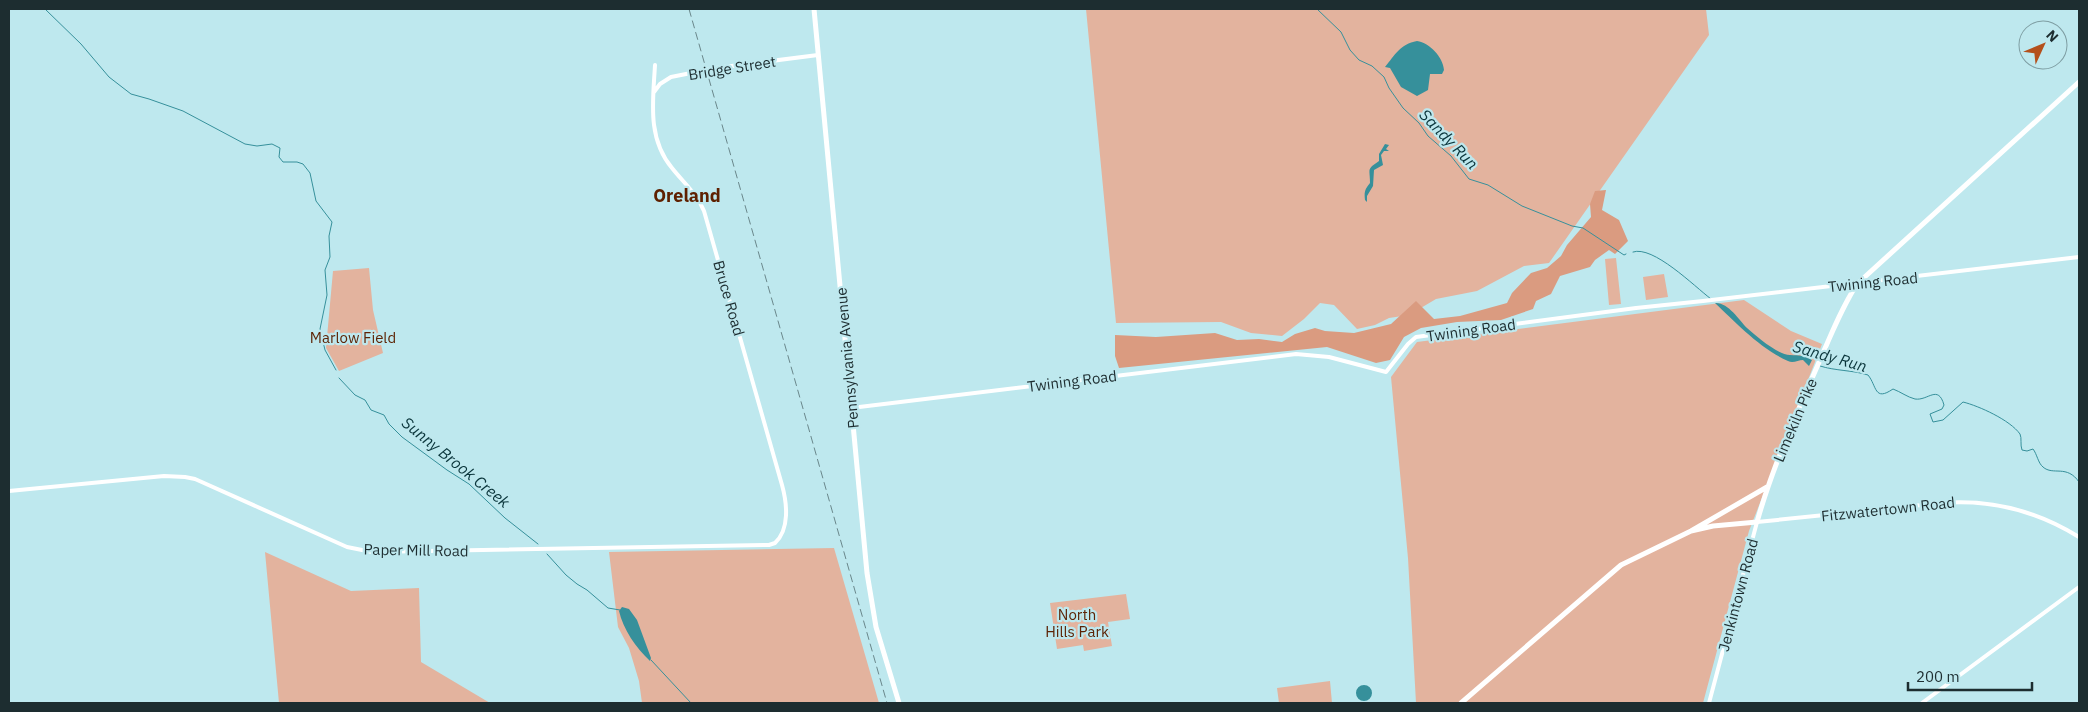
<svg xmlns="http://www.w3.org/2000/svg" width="2088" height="712" font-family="'IBM Plex Sans',sans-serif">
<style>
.green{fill:#e3b39e}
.forest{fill:#da9b80}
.water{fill:#36909b}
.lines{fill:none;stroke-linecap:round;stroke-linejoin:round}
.stream{stroke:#36909b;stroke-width:1}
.minor{stroke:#fff;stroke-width:4}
.major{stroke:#fff;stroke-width:5}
.rail{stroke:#6a878b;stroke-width:1;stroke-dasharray:8 4;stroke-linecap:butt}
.labels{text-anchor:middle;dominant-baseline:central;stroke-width:4.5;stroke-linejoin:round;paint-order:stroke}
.street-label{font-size:15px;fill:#1d2d30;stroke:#bee8ee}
.park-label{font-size:15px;fill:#5d2406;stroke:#bee8ee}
.water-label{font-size:16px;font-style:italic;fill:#0a353b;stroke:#bee8ee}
.quarter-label{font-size:18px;font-weight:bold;fill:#5e2000;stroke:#bee8ee}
</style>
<rect width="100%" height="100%" fill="#bee8ee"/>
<!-- green -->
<path class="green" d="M1086,9H1706L1709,35L1549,263L1524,266L1477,291L1436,299L1409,315L1389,318L1375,325L1357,329L1334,305L1320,303L1304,319L1282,336L1251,333L1221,322L1116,323Z
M1616,258L1621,304L1609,305L1605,259Z
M369,268L373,310L383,353L339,371L326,348L333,271Z
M1664,274L1668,297L1646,300L1643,277Z
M1744,300L1791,331L1822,344L1749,531L1703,703H1416L1408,558L1391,377L1417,342Z
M834,548L879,703H642L639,681L629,648L618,627L609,552Z
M265,552L351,591L419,588L421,662L490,703H279Z
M1126,594L1130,619L1108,622L1112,646L1084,651L1083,645L1057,649L1050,603Z
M1330,681L1332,703H1279L1277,688Z"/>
<!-- forest -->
<path class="forest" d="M1606,190L1602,210L1619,220L1628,241L1615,254L1609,250L1595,260L1590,267L1560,276L1551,294L1536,301L1533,309L1501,320L1457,322L1421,328L1404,337L1390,360L1376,363L1327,347L1119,368L1115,356V335L1156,337L1215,333L1237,340L1259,339L1282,342L1295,334L1315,328L1325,331L1354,333L1391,324L1416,301L1434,319L1460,316L1507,303L1512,293L1531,273L1547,268L1561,256L1567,245L1591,217L1590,204L1595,191Z"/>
<!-- water -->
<path class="water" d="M1417,41C1430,43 1443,57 1444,70L1442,74H1430L1428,90L1417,96L1401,87L1390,68L1385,67C1395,55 1400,44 1417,41Z
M1385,144L1389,145L1386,149L1389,151H1384L1381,155L1383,165L1374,170L1373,186L1367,196V202L1365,200C1364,192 1365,189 1370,183C1370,168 1366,170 1379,161V154Z
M1715,303C1728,302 1739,320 1747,328C1756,336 1778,355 1790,355C1800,356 1802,354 1812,360L1809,366L1803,360C1798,360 1793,364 1788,361C1762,350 1735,322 1715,303Z
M622,607L629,609L637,620L651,658L650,661C636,648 623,629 619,611Z
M1356 693a8 8 0 1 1 16 0a8 8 0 1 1-16 0Z"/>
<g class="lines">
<!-- stream -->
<path class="stream" d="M45,9L81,44L109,77L131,94L149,99L183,111L245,144L257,146L272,144L280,148L279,157L283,162H297L303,164L310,173L316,201L332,222L329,236L330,257L325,270L327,295L320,329L325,350L336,370
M1317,9L1341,32L1350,50L1359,60L1372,66L1384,77L1389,88L1403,108L1419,123L1428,136L1451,156L1469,179L1488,185L1522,206L1572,226L1583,228L1624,255L1626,254
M1633,252C1653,245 1694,286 1711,299
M1820,366C1836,371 1852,370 1868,375C1877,386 1874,402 1893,389C1901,392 1907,397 1915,399C1928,401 1938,384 1944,405L1942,409L1930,414L1933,422L1943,420L1963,402C1979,406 2010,420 2020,434C2022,438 2020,445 2022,450L2027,451L2033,449C2037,454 2038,463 2043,467C2053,476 2067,464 2079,482
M339,378L355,395L365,400L371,410L384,415L389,424L402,437L447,470L469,484L505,518L538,544
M547,554L566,575L577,584L587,590L608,608L620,610
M651,660L691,703"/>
<!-- minor -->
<path class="minor" d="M654,92L660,84L671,77L716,68L818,55
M851,408L1296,354L1329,357L1386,372L1408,344L1416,337L1636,308L1703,301L2079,257
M9,491L164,476L185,477L195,479L347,547L372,552L769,545L775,543C790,529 787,503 782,485L704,211C697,194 683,182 672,168C647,138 653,101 655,65
M1709,703L1757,522L1942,503C1992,499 2037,511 2079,537
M1922,703L2079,587"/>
<!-- major -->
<path class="major" d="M814,9L867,573L876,627L899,703
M1691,531L1713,526L1757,522C1771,472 1792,424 1813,376C1827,345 1839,312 1857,284L2079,82
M1461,703L1621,565L1691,531L1767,487"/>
<!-- rail -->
<path class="rail" d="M689,9L887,703"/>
</g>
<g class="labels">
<!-- street labels -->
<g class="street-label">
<text transform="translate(732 68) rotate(-9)">Bridge Street</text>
<text transform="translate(1873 282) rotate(-6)">Twining Road</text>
<text transform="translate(729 298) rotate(74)">Bruce Road</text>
<text transform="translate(1471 330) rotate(-8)">Twining Road</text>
<text transform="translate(847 358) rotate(-95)">Pennsylvania Avenue</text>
<text transform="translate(1072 381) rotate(-7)">Twining Road</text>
<text transform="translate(1795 420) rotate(-67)">Limekiln Pike</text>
<text transform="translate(1888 509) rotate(-6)">Fitzwatertown Road</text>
<text transform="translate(416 550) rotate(1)">Paper Mill Road</text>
<text transform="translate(1738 595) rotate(-75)">Jenkintown Road</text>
</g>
<!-- park labels -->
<g class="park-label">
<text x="353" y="337">Marlow Field</text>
<text x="1077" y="614">North<tspan x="1077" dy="17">Hills Park</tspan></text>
</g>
<!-- water labels -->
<g class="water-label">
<text transform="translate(1449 139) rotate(46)">Sandy Run</text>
<text transform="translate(1830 356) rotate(16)">Sandy Run</text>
<text transform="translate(456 462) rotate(39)">Sunny Brook Creek</text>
</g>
<!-- quarter labels -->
<g class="quarter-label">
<text x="687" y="195">Oreland</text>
</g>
</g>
<!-- border -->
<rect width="2088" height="712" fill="none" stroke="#1d2d30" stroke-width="20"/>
<!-- north arrow -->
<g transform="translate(2043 45) rotate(46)"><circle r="24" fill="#bee8ee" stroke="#7e9da2"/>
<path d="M0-4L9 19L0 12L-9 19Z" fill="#b4501c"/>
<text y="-8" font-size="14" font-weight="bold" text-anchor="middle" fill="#1d2d30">N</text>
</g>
<!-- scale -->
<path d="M1908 682v8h124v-8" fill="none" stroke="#1d2d30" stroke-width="2.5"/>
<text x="1916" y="682" font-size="15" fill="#1d2d30" stroke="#bee8ee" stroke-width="4" paint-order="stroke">200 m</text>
</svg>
